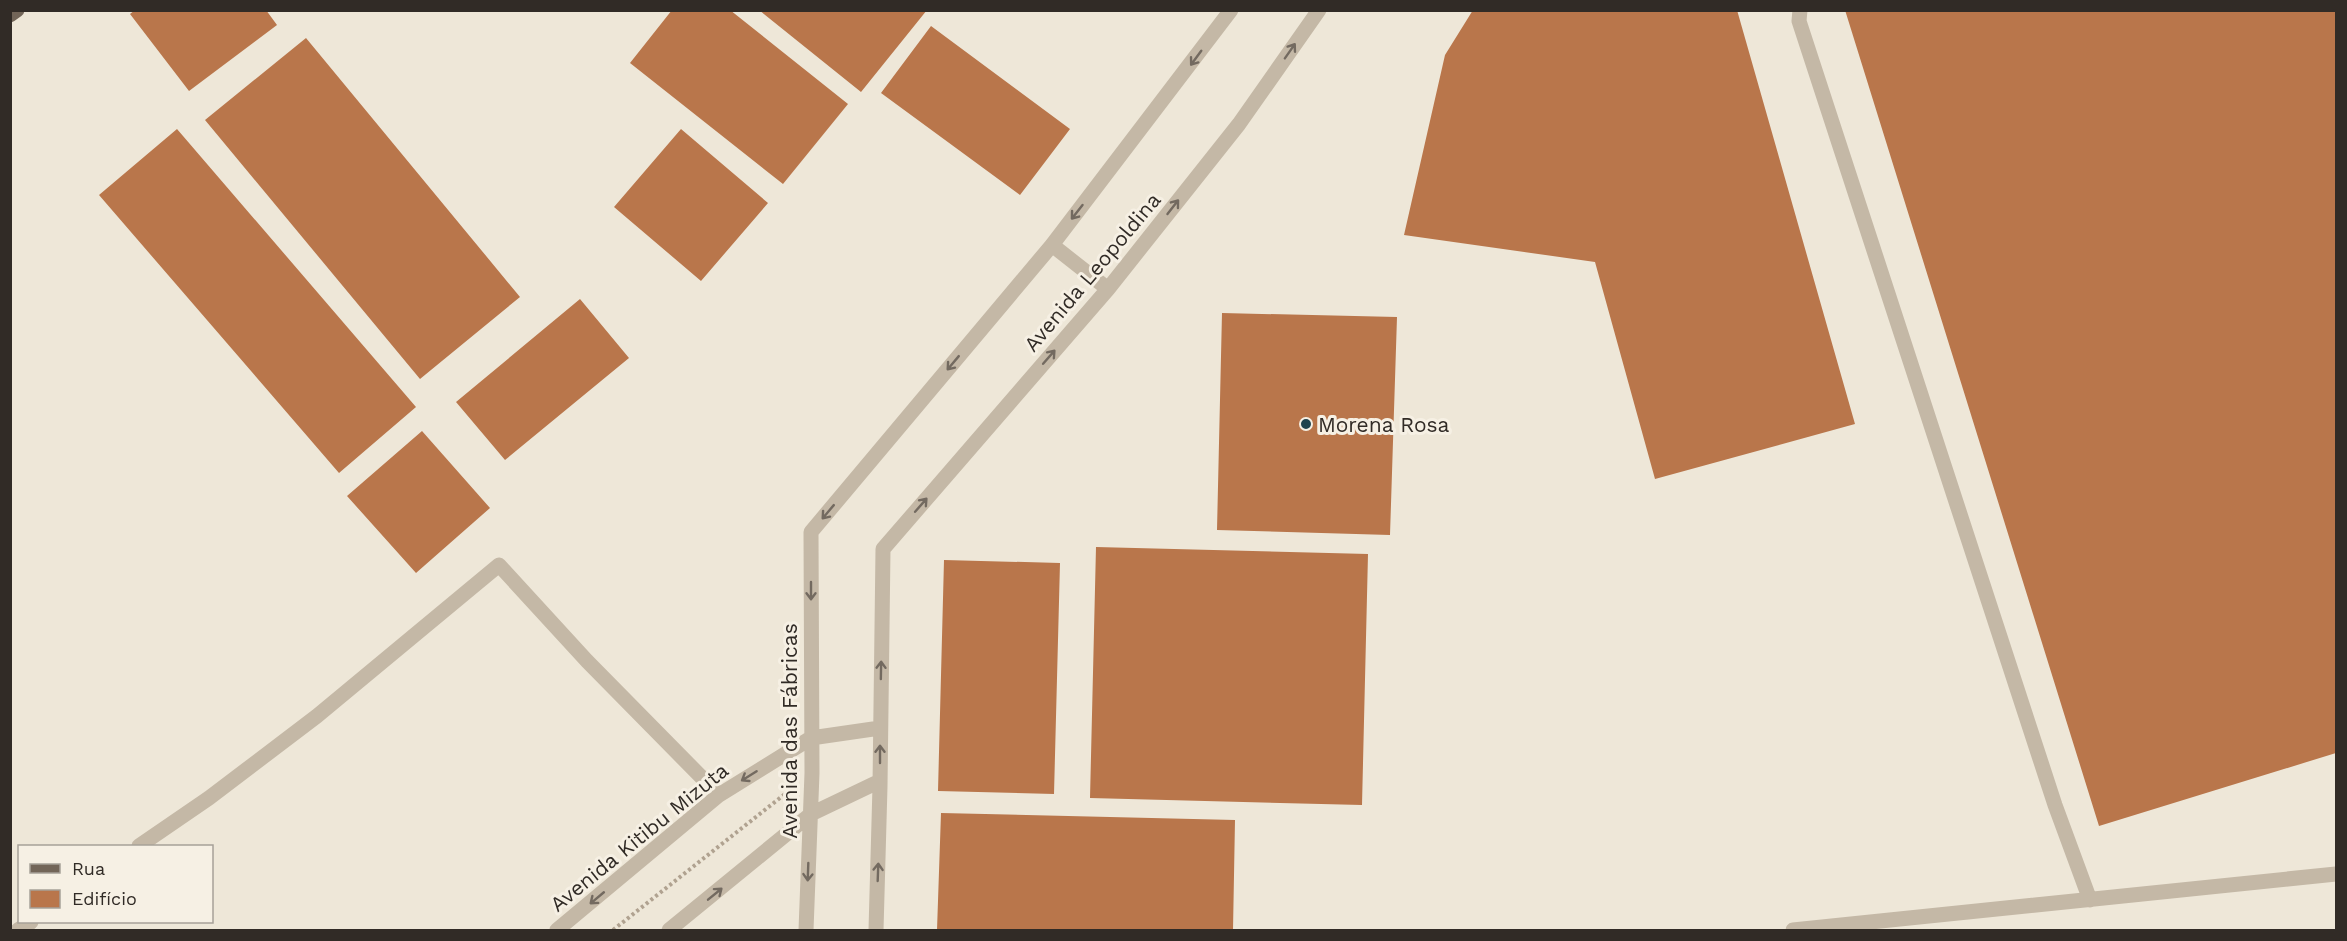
<svg xmlns="http://www.w3.org/2000/svg" width="2347" height="941" font-family="'Work Sans',sans-serif">
<style>
.building{fill:#b9764b}
.lines{fill:none;stroke-linecap:round;stroke-linejoin:round}
.path{stroke:#b0a290;stroke-width:4;stroke-dasharray:3 3;stroke-linecap:butt}
.minor{stroke:#c4b8a6;stroke-width:15}
.major{stroke:#726558;stroke-width:15}
.oneway{stroke:#736a60}
.poi-dot{fill:#20444e;stroke:#f6f0e4;stroke-width:2}
.labels{text-anchor:middle;dominant-baseline:central;stroke-width:6;stroke-linejoin:round;paint-order:stroke}
.street-label{font-size:21px;fill:#312b26;stroke:#f6f0e4}
.poi-label{font-size:21px;fill:#312b26;stroke:#f6f0e4;text-anchor:start}
</style>
<rect width="100%" height="100%" fill="#eee7d8"/>
<!-- building -->
<path class="building" d="M135,10H266L277,25L189,91L130,14Z
M672,10H730L848,104L783,184L630,63Z
M759,10H927L861,92Z
M1473,10H1737L1855,424L1655,479L1595,262L1404,235L1445,55Z
M1845,10H2336V753L2099,826Z
M931,26L1070,129L1020,195L881,93Z
M306,38L520,297L420,379L205,120Z
M177,129L416,407L339,473L99,195Z
M681,129L768,203L701,281L614,207Z
M580,299L629,358L505,460L456,402Z
M1222,313L1397,317L1390,535L1217,530Z
M422,431L490,508L416,573L347,496Z
M1096,547L1368,554L1362,805L1090,798Z
M944,560L1060,563L1054,794L938,791Z
M941,813L1235,820L1233,930H937Z"/>
<g class="lines">
<!-- path -->
<path class="path" d="M613,930L785,794"/>
<!-- minor -->
<path class="minor" d="M1800,10L1799,21L2055,805L2090,900
M1052,245L1108,289
M139,846L209,798L317,716L499,565L587,661L719,795
M18,930L31,922
M557,930L719,795L811,738L880,728
M669,930L811,814L880,781
M806,930L812,773L811,532L1052,245L1231,10
M876,930L880,786L883,549L1108,289L1239,124L1319,10
M1793,930L2336,874"/>
<!-- major -->
<path class="major" d="M10,15L17,10"/>
</g>
<!-- one-way arrows -->
<defs><path id="oneway-shaft" d="M-6 0H5M1.5-3L5.5 0L1.5 3" fill="none" stroke-width="1.6" stroke-linecap="round" stroke-linejoin="round" transform="scale(1.5)"/></defs>
<g class="oneway">
<use href="#oneway-shaft" transform="translate(1290 51) rotate(-55)"/>
<use href="#oneway-shaft" transform="translate(1196 58) rotate(126)"/>
<use href="#oneway-shaft" transform="translate(1173 207) rotate(-52)"/>
<use href="#oneway-shaft" transform="translate(1077 212) rotate(128)"/>
<use href="#oneway-shaft" transform="translate(1049 357) rotate(-49)"/>
<use href="#oneway-shaft" transform="translate(953 363) rotate(130)"/>
<use href="#oneway-shaft" transform="translate(921 505) rotate(-49)"/>
<use href="#oneway-shaft" transform="translate(828 512) rotate(130)"/>
<use href="#oneway-shaft" transform="translate(811 591) rotate(90)"/>
<use href="#oneway-shaft" transform="translate(881 670) rotate(-89)"/>
<use href="#oneway-shaft" transform="translate(880 754) rotate(-90)"/>
<use href="#oneway-shaft" transform="translate(749 776) rotate(148)"/>
<use href="#oneway-shaft" transform="translate(808 872) rotate(92)"/>
<use href="#oneway-shaft" transform="translate(878 872) rotate(-88)"/>
<use href="#oneway-shaft" transform="translate(715 894) rotate(-39)"/>
<use href="#oneway-shaft" transform="translate(597 898) rotate(140)"/>
</g>
<!-- markers -->
<circle class="poi-dot" cx="1306" cy="424" r="6"/>
<g class="labels">
<!-- street labels -->
<g class="street-label">
<text transform="translate(1092 272) rotate(-50)">Avenida Leopoldina</text>
<text transform="translate(789 731) rotate(-90)">Avenida das Fábricas</text>
<text transform="translate(639 837) rotate(-39)">Avenida Kitibu Mizuta</text>
</g>
<!-- poi labels -->
<g class="poi-label">
<text x="1318" y="424">Morena Rosa</text>
</g>
</g>
<!-- border -->
<rect width="2347" height="941" fill="none" stroke="#312b26" stroke-width="24"/>
<!-- legend -->
<rect x="18" y="845" width="195" height="78" fill="#f6f0e4" stroke="#a7a198" stroke-width="1.5"/>
<rect x="30" y="864" width="30" height="9" fill="#726558" stroke="#a7a198" stroke-width="1.5"/>
<text x="72" y="875" font-size="18" fill="#312b26">Rua</text>
<rect x="30" y="890" width="30" height="18" fill="#b9764b" stroke="#a7a198" stroke-width="1.5"/>
<text x="72" y="905" font-size="18" fill="#312b26">Edifício</text>
</svg>
